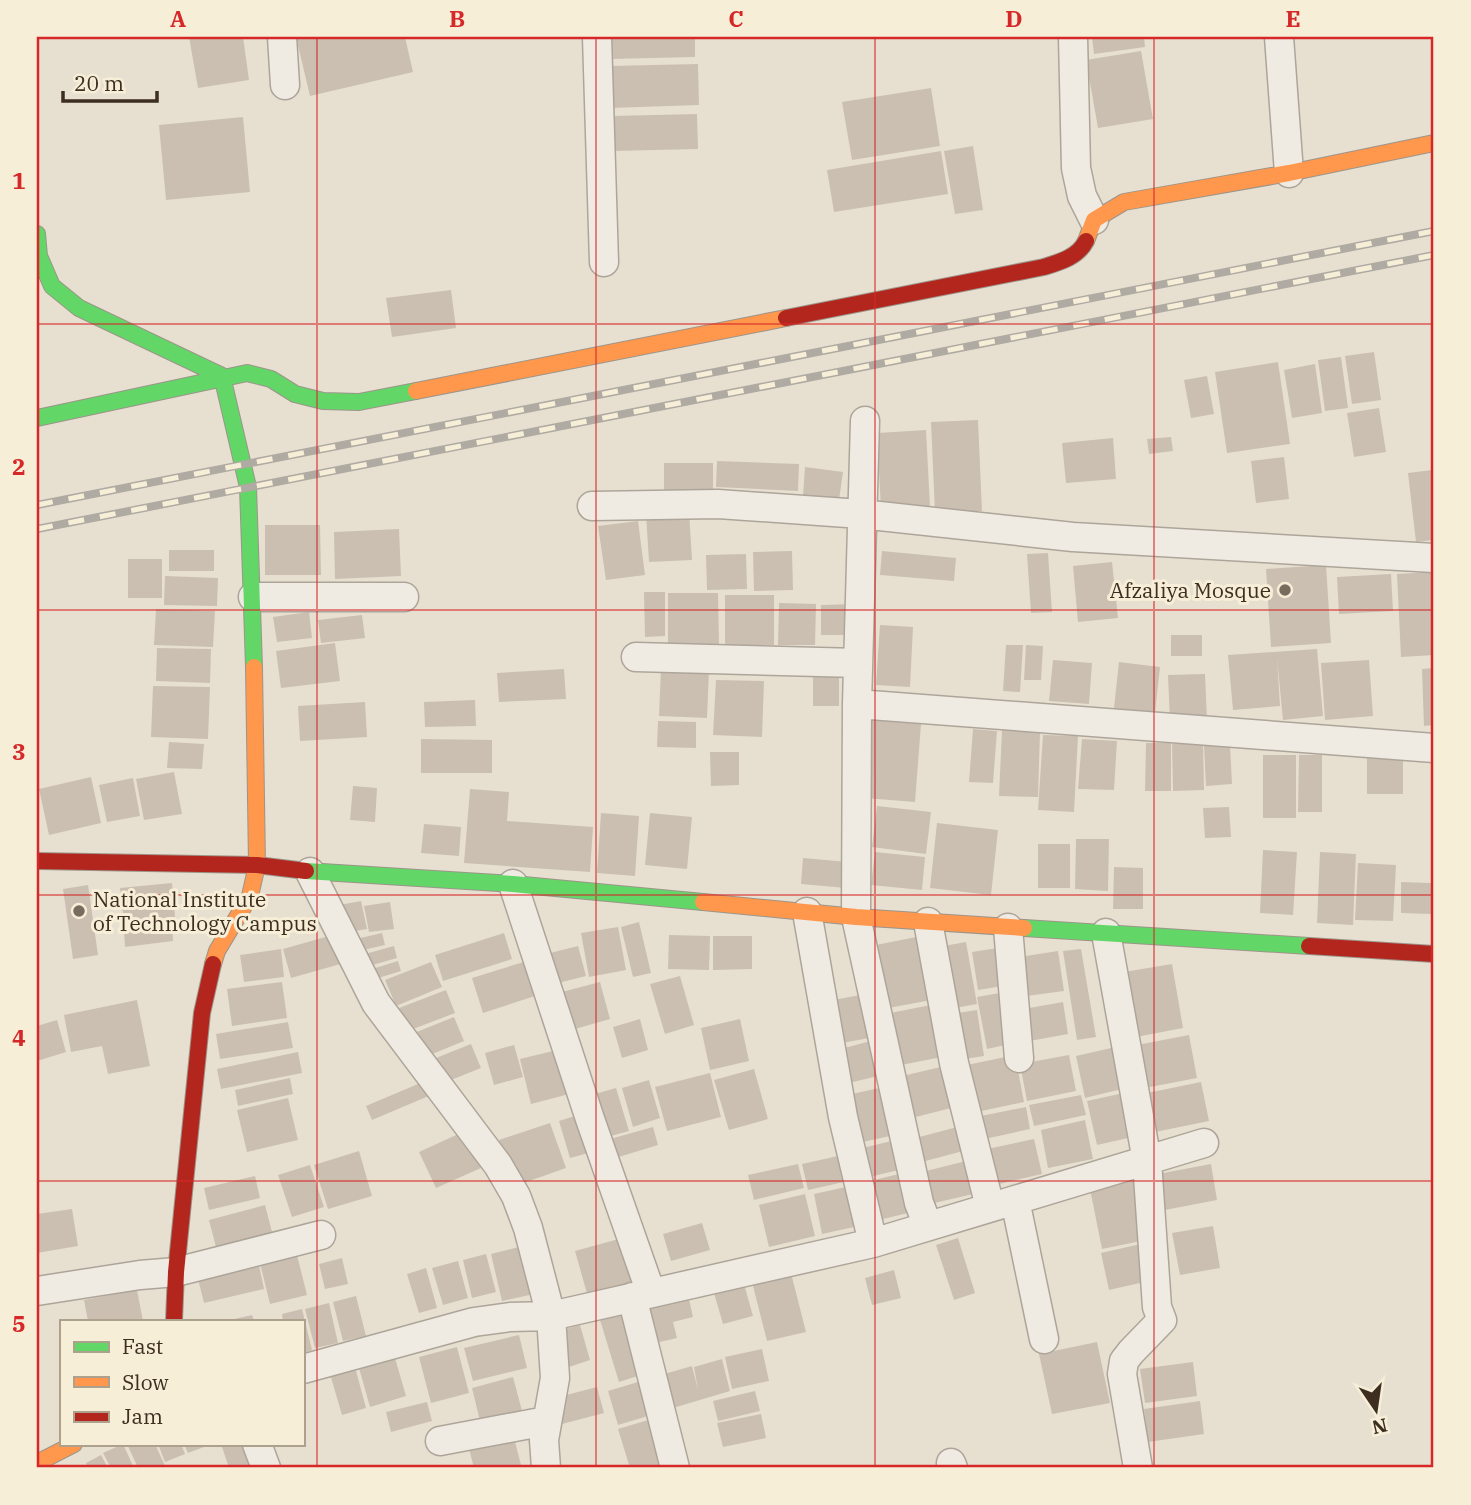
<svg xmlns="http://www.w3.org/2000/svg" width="1471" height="1505" font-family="'IBM Plex Serif',serif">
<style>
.building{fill:#cbbfb2}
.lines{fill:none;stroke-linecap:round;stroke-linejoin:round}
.street-casing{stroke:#ada599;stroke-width:31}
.fast-casing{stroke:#9c958a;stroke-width:18}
.slow-casing{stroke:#9c958a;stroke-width:18}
.jam-casing{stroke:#9c958a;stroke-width:18}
.street{stroke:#efebe3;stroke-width:28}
.fast{stroke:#63d668;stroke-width:16}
.slow{stroke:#ff974d;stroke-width:16}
.jam{stroke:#b3261e;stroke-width:16}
.rail-casing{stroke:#afaaa2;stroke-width:8}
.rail{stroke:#f7eed8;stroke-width:5;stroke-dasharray:16;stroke-linecap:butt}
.grid{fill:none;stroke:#d62828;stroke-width:2;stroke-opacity:0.55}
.poi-dot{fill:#786c5e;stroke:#f7eed8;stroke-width:2.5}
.labels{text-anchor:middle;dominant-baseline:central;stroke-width:6;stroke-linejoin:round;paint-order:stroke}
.poi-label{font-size:21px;fill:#3d2e20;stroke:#f7eed8;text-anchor:end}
.neatline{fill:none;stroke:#d62828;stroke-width:2.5}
.grid-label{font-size:23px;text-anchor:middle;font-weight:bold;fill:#d62828}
</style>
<rect width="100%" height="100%" fill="#e7e0d1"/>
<!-- building -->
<path class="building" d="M189,37H243L249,80L198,88Z
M296,37H405L413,72L310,96Z
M609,37H695V57L610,59Z
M1092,37H1144L1145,47L1094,54Z
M1141,51L1153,119L1098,128L1086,60Z
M698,64L699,105L610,108L609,66Z
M931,88L940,146L852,160L842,102Z
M697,114L698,149L613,151L612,116Z
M243,117L250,192L166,200L159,125Z
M973,146L983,210L955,214L944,151Z
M941,151L948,194L834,212L827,170Z
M451,290L456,328L392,337L386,298Z
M1374,352L1381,400L1352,404L1345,356Z
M1341,357L1348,408L1325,411L1318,360Z
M1278,362L1290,444L1227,453L1215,372Z
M1315,364L1322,413L1292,418L1284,370Z
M1207,376L1214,414L1191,418L1184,380Z
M1379,408L1386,452L1354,457L1347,413Z
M978,420L982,511L935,513L931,422Z
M926,430L930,507L881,509L877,433Z
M1171,437L1173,451L1149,454L1147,439Z
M1113,438L1116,479L1066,483L1062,443Z
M1284,457L1289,499L1256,503L1251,461Z
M717,461L799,464L798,491L716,487Z
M664,463H713V490L664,491Z
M805,467L843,472L839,500L803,496Z
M1432,470L1434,540L1416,542L1408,473Z
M689,511L692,560L649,562L646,514Z
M638,521L645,575L606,580L598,526Z
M265,525H320L321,575H265Z
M399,529L401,576L335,579L334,532Z
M169,550H214V571H169Z
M792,551L793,590L754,591L753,552Z
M882,551L956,558L954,581L880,575Z
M1048,553L1052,612L1031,613L1027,554Z
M746,554L747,589L707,590L706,555Z
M128,559H162V598H128Z
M1112,562L1118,618L1078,622L1073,566Z
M1326,565L1331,643L1271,647L1266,569Z
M1434,572V655L1401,657L1397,574Z
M1391,574L1393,611L1339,614L1337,577Z
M165,576L218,578L217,606L164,605Z
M644,592H665V636L645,637Z
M668,593H718L719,644L668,645Z
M725,595H774V645H725Z
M779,603L816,604L815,645H778Z
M854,604V635H821V605Z
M156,609L215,611L213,647L154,645Z
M309,612L312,638L277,642L273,617Z
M362,615L365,638L321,643L318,620Z
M880,625L913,627L910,687L876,685Z
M1171,635H1202V656H1171Z
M335,643L340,681L281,688L276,651Z
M1006,645H1023L1020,692L1003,691Z
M1026,645L1043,646L1041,680H1024Z
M157,648L211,649L210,683L156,681Z
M1317,649L1323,716L1283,720L1277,658L1280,706L1233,710L1228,655Z
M1053,660L1092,663L1089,704L1049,701Z
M1369,660L1373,716L1325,720L1321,663Z
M1119,662L1160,667L1154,722L1113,717Z
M661,668L709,670L707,718L659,716Z
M1434,668V725L1424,726L1422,669Z
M564,669L566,699L499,702L497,673Z
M813,672H839V706H813Z
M1205,674L1207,720L1170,722L1168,675Z
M716,680L764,681L762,737L713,735Z
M153,686L210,687L208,739L151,737Z
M475,700L476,726L425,727L424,702Z
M365,702L367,737L300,741L298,706Z
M871,720L921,724L915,802L865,798Z
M658,721L696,722V748L657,747Z
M973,729L997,731L993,783L969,782Z
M1002,730L1040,732L1038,797L999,796Z
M1043,735L1078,736L1074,812L1038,810Z
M421,739L492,740V773H421Z
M1082,739L1117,741L1114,790L1078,789Z
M169,742L204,744L202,769L167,768Z
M1146,743H1171V791H1145Z
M1203,743L1204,790L1173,791L1172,744Z
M1230,745L1232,784L1206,786L1204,746Z
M710,752H739V785L711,786Z
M1263,755H1296V818H1263Z
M1299,755H1322V812H1298Z
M1367,758H1403V794H1367Z
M174,772L182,814L144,820L136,779Z
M91,777L101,823L49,835L39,789Z
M133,778L140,816L107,822L99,785Z
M353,786L377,788L375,822L350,820Z
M470,789L509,792L507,821L593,827L590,872L464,863Z
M877,806L931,812L926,854L872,847Z
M1229,807L1231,837L1205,838L1203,808Z
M601,813L639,816L635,876L597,873Z
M650,813L692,817L687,869L645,865Z
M937,823L998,830L991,895L930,888Z
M424,824L461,827L459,856L421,853Z
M1076,839H1109L1108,891L1075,889Z
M1038,844H1070V888H1038Z
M1263,850L1297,852L1293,915L1260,913Z
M875,852L925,857L922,890L871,885Z
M1320,852L1356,854L1353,925L1317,923Z
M803,858L848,862L846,888L801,884Z
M1358,863L1396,865L1393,921L1355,920Z
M1114,867L1143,868V909H1113Z
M1401,882L1431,883V914L1401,913Z
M172,883L175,917L124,922L120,888Z
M88,885L98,955L73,959L63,889Z
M361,901L367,929L344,933L339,905Z
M390,902L394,929L369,932L364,906Z
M639,922L651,973L633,977L621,927Z
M172,925L173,941L125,947L124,931Z
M618,927L626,970L589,977L581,933Z
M382,933L385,945L359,951L356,939Z
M504,933L512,959L443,981L435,955Z
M336,934L344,963L291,978L283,949Z
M669,935L710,936L709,970L668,969Z
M926,935L937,999L883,1009L871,946Z
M713,936H752V969L713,970Z
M966,942L977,1004L949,1009L938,947Z
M394,946L397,958L369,966L365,954Z
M578,946L586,976L554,984L546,954Z
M1004,947L1009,985L978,990L972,952Z
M281,949L284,977L244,982L240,955Z
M1081,949L1096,1037L1077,1040L1063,951Z
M1058,951L1064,991L1019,997L1013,958Z
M398,961L401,971L375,979L372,969Z
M527,961L538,995L483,1013L472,978Z
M431,962L442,987L396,1006L385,980Z
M1172,964L1183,1028L1136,1037L1124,972Z
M680,976L694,1025L665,1034L650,984Z
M282,982L287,1018L232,1026L227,989Z
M600,982L610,1019L568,1031L558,993Z
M446,990L455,1013L408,1031L399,1008Z
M1005,992L1015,1043L987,1049L977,997Z
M866,994L875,1037L842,1043L833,1000Z
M137,1000L150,1066L108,1074L102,1046L71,1052L64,1015Z
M1063,1002L1068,1034L1024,1042L1018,1010Z
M936,1004L947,1056L891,1067L880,1015Z
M977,1010L984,1056L958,1060L951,1014Z
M454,1017L464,1041L425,1057L414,1033Z
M640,1019L648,1050L622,1058L613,1027Z
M740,1019L749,1061L710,1070L701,1028Z
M57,1020L66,1052L37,1061V1026Z
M288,1022L293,1048L220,1059L216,1034Z
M1189,1035L1197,1078L1145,1088L1137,1045Z
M874,1040L882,1075L849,1083L841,1049Z
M471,1044L481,1068L441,1084L431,1060Z
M514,1045L523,1077L494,1085L485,1053Z
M1120,1046L1130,1087L1085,1098L1076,1056Z
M561,1049L573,1093L531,1104L520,1059Z
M298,1052L302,1073L221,1089L217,1069Z
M1015,1055L1024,1102L972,1113L962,1066Z
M1069,1055L1076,1091L1027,1101L1020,1064Z
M949,1065L959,1106L904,1120L894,1078Z
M754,1069L768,1119L729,1130L714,1080Z
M710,1073L721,1117L667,1131L655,1087Z
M290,1078L293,1094L238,1106L235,1090Z
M649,1080L660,1118L633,1127L622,1088Z
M425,1081L431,1095L372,1120L366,1106Z
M1201,1082L1209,1121L1155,1132L1147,1093Z
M888,1086L899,1134L854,1144L843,1096Z
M616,1088L629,1131L600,1139L588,1096Z
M1128,1092L1137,1136L1097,1145L1087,1101Z
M1081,1095L1086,1115L1034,1126L1029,1105Z
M288,1098L298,1140L247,1152L237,1110Z
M1026,1107L1030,1129L980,1140L976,1117Z
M581,1114L592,1152L570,1158L559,1121Z
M1085,1120L1093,1159L1048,1168L1041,1130Z
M550,1123L566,1168L515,1186L499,1140Z
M961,1126L967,1150L914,1164L908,1140Z
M653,1127L658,1145L609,1160L603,1141Z
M465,1131L481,1168L436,1188L419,1152Z
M900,1139L907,1168L861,1179L854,1150Z
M1034,1139L1042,1174L995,1185L987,1149Z
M359,1151L372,1196L328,1209L314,1165Z
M847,1154L853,1180L808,1190L802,1164Z
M966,1161L973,1194L926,1205L918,1173Z
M798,1164L804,1188L754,1200L748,1175Z
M1211,1164L1217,1200L1165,1210L1158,1174Z
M310,1165L324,1207L292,1217L278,1175Z
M907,1172L916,1211L875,1221L866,1182Z
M255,1176L260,1198L209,1210L204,1188Z
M1135,1180L1146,1240L1102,1249L1090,1189Z
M855,1185L863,1225L822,1234L814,1194Z
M805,1194L815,1236L769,1247L759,1205Z
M265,1205L273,1236L217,1251L209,1220Z
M72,1209L78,1246L37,1253V1214Z
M702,1223L710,1250L671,1261L663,1234Z
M1213,1226L1220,1268L1180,1275L1172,1233Z
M626,1237L638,1283L588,1297L575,1251Z
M958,1238L975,1293L954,1300L936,1245Z
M1145,1243L1153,1280L1109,1290L1101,1253Z
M523,1246L534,1294L502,1301L491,1254Z
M486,1254L496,1292L472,1298L463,1260Z
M297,1255L307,1295L270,1304L260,1263Z
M342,1258L348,1284L325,1289L319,1264Z
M458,1261L468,1298L443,1305L432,1268Z
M259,1265L264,1289L204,1303L198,1279Z
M426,1268L437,1308L419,1313L407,1274Z
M894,1270L901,1298L872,1305L865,1278Z
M791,1273L806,1332L767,1341L752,1282Z
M744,1284L753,1316L723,1324L714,1293Z
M137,1290L143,1321H88L84,1300Z
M688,1295L693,1317L673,1322L677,1338L647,1345L638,1307Z
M356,1296L366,1336L343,1341L333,1302Z
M329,1303L338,1343L315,1348L305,1309Z
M302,1309L312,1350L303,1353V1321H283L282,1314Z
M625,1313L644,1374L619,1382L600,1320Z
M252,1315L254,1321H231L230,1320Z
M580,1325L590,1360L569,1367L559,1331Z
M519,1335L527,1368L473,1381L464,1348Z
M1097,1342L1110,1403L1052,1414L1039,1354Z
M457,1347L469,1393L431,1403L419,1357Z
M762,1349L769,1381L732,1389L725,1357Z
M395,1358L406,1396L370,1407L359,1368Z
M722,1359L730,1391L663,1411L654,1377L692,1366L698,1390L694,1367Z
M1193,1362L1197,1396L1145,1403L1140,1369Z
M355,1367L366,1408L342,1415L330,1374Z
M513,1377L522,1411L480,1421L472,1388Z
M648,1379L658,1413L618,1425L608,1391Z
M597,1387L604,1413L562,1424L555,1398Z
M755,1391L760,1411L718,1421L713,1401Z
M1200,1401L1204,1434L1148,1442L1144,1409Z
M427,1402L432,1421L391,1432L386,1412Z
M761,1414L766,1438L723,1447L717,1423Z
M655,1418L669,1462L650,1468H630L618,1429Z
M513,1434L521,1465L509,1468H474L468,1445Z
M123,1444L134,1468H111L103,1453Z
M127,1444H155L166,1468H138Z
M158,1444H181L185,1454L165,1462Z
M184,1444H212L188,1453Z
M221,1444H247L255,1465L246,1468H229Z
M101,1455L108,1468H88L86,1463Z"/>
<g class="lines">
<defs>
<path id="street" d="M282,37L285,85
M597,37L604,262
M1073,37L1076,168L1082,196L1094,220
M1279,37L1289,173
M865,421L857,704L856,917L919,1203L928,1226
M592,506L718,504L861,514L1073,537L1434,558
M253,597H404
M636,657L858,663
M857,704L1434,748
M513,884L590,1119L651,1293
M807,912L843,1117L873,1243
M928,922L954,1063L990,1207
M1008,928L1019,1058
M1106,933L1147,1161L1157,1307L1162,1320L1131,1352L1124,1361L1122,1374L1138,1468
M1015,1200L1044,1339
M37,1291L140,1275L176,1272L321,1235
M632,1297L675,1468
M303,1369L474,1322L510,1317L551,1316L528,1228L516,1196L498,1165L376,1003L310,872
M440,1441L546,1421
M257,1444L266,1468
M951,1463L953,1468
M546,1468L544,1440L555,1378L551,1316L873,1243L1204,1143"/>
<path id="fast" d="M37,234L39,256L52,286L79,308L222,376L248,487L254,667
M37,418L247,373L271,379L295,394L323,401L359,402L416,391
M306,871L513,884L703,902
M1024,928L1309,946"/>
<path id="slow" d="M1086,241L1094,220L1124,202L1289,173L1434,143
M416,391L786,318
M703,902L856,917L1024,928
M213,964L217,951L250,896L257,865L254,667
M37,1463L74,1444"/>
<path id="jam" d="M786,318L1044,267C1060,262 1078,257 1086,241
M37,861L257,865L306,871
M1309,946L1434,954
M174,1321L176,1272L202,1013L213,964"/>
</defs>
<!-- street casing -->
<use href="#street" class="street-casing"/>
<!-- fast casing -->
<use href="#fast" class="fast-casing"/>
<!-- slow casing -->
<use href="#slow" class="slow-casing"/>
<!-- jam casing -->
<use href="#jam" class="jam-casing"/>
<!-- street -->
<use href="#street" class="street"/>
<!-- fast -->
<use href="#fast" class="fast"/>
<!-- slow -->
<use href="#slow" class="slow"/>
<!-- jam -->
<use href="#jam" class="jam"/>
<defs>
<path id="rail" d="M37,505L1434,231
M37,529L1434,255"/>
</defs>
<!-- rail casing -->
<use href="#rail" class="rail-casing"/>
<!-- rail -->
<use href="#rail" class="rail"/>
</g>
<!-- grid -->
<path class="grid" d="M317,37V1468M596,37V1468M875,37V1468M1154,37V1468M37,324H1434M37,610H1434M37,895H1434M37,1181H1434"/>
<!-- markers -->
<g class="poi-dot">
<circle cx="1285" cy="590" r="7"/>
<circle cx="79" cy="911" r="7"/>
</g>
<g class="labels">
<!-- poi labels -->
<g class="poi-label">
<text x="1271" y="590">Afzaliya Mosque</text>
<text x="93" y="899" text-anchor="start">National Institute<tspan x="93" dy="24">of Technology Campus</tspan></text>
</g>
</g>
<!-- border -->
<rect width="1471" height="1505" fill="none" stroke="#f7eed8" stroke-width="77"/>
<!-- legend -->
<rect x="60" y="1320" width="245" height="126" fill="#f7eed8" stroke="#ada18e" stroke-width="2"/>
<rect x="74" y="1342" width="35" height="10" fill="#63d668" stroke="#ada18e" stroke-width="2"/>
<text x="122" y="1354" font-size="21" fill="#3d2e20">Fast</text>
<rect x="74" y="1377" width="35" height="10" fill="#ff974d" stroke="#ada18e" stroke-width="2"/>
<text x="122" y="1390" font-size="21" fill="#3d2e20">Slow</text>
<rect x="74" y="1412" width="35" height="10" fill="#b3261e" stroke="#ada18e" stroke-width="2"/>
<text x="122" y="1424" font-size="21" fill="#3d2e20">Jam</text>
<!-- north arrow -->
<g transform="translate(1376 1410) rotate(167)" stroke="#f7eed8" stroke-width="5" paint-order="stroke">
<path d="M0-5L12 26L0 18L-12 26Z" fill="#3d2e20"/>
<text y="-10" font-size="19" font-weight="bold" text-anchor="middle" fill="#3d2e20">N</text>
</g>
<!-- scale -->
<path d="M63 91v10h94v-10" fill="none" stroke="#3d2e20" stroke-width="3.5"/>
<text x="74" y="91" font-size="21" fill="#3d2e20" stroke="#f7eed8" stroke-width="5" paint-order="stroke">20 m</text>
<rect x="38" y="38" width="1394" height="1428" class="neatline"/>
<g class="grid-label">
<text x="178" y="27">A</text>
<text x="457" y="27">B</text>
<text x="736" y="27">C</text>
<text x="1014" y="27">D</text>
<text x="1293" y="27">E</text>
<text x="19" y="189">1</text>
<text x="19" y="475">2</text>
<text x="19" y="760">3</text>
<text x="19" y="1046">4</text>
<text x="19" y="1332">5</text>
</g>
</svg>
